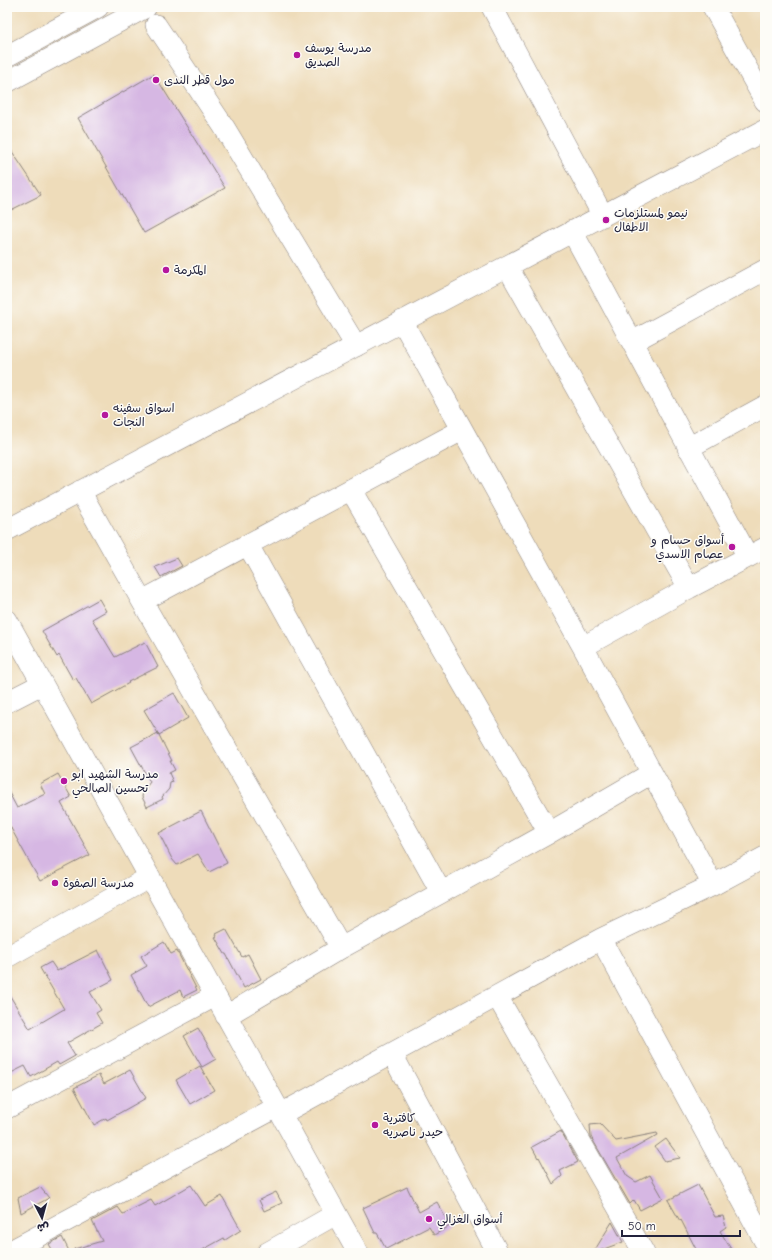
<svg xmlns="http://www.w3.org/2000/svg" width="772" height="1260" font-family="'Comic Neue','Playpen Sans Arabic',sans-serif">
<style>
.building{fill:#d6b7e3}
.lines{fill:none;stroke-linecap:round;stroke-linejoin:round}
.minor-casing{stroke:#887f7a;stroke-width:22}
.minor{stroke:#fff;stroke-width:21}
.poi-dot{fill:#b5179e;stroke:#fdfcf7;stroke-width:1.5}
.labels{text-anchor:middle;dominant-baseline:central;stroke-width:3;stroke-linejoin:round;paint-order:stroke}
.poi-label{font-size:12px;fill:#22223b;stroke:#fdfcf7;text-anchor:start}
</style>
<rect width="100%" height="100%" fill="#fdfcf7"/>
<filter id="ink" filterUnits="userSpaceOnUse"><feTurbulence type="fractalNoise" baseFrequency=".025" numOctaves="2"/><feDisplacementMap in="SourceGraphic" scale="8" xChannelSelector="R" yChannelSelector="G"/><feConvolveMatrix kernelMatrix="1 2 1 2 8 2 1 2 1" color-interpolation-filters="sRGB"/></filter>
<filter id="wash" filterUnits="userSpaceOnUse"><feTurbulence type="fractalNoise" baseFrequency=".012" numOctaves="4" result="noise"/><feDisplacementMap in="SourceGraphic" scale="16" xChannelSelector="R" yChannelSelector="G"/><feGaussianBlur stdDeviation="0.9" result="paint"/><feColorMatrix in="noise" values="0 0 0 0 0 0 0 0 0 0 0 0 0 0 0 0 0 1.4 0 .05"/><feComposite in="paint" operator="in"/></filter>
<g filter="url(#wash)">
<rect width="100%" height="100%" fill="#eedcba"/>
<g id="blocks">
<!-- building -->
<path class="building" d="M154,74L225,188L144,233L78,118Z
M7,144L41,195L7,212Z
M177,558L182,566L161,577L155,567Z
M99,599L106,611L92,619L115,657L145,642L158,667L128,682L129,683L91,704L76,678L73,680L59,655L57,657L42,631Z
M174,693L188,718L159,735L144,710Z
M158,733L172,761H170L175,770L169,773L173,782L170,783L169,789L162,797L163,799L147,807L142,797L143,791L150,782L131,747Z
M58,774L71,797L61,803L90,855L40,881L7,821V789L17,808L45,794L40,784Z
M201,811L227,863L209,872L198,854L177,865L172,859L159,833Z
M226,929L242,957L248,954L261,979L244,988L226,954H225L215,937L217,936L216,934Z
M164,942L171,954L177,951L197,990L183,997L180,990L148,1007L131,975L147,966L141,956Z
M98,950L113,980L90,992L101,1010L96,1013L102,1023L67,1043L75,1056L59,1065L57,1062L31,1077L25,1066L7,1075V991L30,1029L64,1009L40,968L51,962L57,971Z
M198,1028L216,1059L202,1067L184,1036Z
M200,1066L214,1090L190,1104L176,1080Z
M130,1070L146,1098L107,1120L106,1118L94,1125L74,1088L99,1075L104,1084Z
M600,1124L616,1141L657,1133L658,1135L617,1158L627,1176L636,1182L650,1175L663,1198L640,1210L634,1200L630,1204L591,1137L590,1125Z
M561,1131L578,1162L560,1171L562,1176L553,1184L539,1157L538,1158L532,1147Z
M666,1139L680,1158L665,1161L655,1147Z
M191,1185L205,1206L222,1196L241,1230L225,1240L224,1238L197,1253H74V1249L102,1241L92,1221L118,1207L123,1214L151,1200L155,1206Z
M698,1185L715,1217L723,1216L726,1227L720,1231L731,1249L725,1253H698L681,1220L680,1221L668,1200Z
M40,1187L49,1198L21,1213L18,1198Z
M407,1187L419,1212L437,1202L450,1226L434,1235L429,1227L386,1249L377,1233H375L363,1208Z
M276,1192L282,1203L264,1211L259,1200Z
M612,1222L623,1242L593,1253Z
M62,1237L70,1253H54L49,1244Z"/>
</g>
</g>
<g filter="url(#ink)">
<use href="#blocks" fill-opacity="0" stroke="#887f7a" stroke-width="1"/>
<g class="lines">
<defs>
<path id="minor" d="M492,7L603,216
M713,7L765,101
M156,25L224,127L356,346
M7,56L98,7
M7,82L146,7
M572,231L748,557
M507,266L689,588
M402,321L583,647L713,885
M632,342L765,270
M688,448L765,406
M351,490L549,833
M80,491L142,601L341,948
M7,530L765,130
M248,545L441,892
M142,601L462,430
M7,620L358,1253
M583,647L689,588L765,548
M7,702L42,684
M601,939L765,1242
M7,957L150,877
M497,996L644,1253
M226,1016L341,948L549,833L652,773
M392,1054L498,1253
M7,1108L215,996
M281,1114L601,939L713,885L765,857
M7,1253L277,1107
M267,1253L336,1214"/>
</defs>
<!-- minor casing -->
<use href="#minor" class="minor-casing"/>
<!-- minor -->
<use href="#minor" class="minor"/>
</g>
</g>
<!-- markers -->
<g class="poi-dot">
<circle cx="297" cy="55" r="4"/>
<circle cx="156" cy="80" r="4"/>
<circle cx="606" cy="220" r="4"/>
<circle cx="166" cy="270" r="4"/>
<circle cx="105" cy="415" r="4"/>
<circle cx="732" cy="547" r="4"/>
<circle cx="64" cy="781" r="4"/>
<circle cx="55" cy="883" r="4"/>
<circle cx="375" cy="1125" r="4"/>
<circle cx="429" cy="1219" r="4"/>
</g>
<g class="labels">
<!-- poi labels -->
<g class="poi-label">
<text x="305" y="48">مدرسة يوسف<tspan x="305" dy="14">الصديق</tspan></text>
<text x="164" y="80">مول قطر الندى</text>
<text x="614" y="213">نيمو لمستلزمات<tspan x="614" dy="14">الاطفال</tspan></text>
<text x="174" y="270">المكرمة</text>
<text x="113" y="408">اسواق سفينه<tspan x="113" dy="14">النجات</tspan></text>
<text x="724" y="540" text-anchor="end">أسواق حسام و<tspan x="724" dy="14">عصام الاسدي</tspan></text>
<text x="72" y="774">مدرسة الشهيد ابو<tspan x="72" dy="14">تحسين الصالحي</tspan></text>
<text x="63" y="883">مدرسة الصفوة</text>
<text x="383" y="1118">كافترية<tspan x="383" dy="14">حيدر ناصريه</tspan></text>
<text x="437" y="1219">أسواق الغزالي</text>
</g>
</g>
<!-- margin -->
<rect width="772" height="1260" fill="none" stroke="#fdfcf7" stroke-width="24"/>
<!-- north arrow -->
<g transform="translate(42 1218) rotate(174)" stroke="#fdfcf7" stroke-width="3" paint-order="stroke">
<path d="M0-3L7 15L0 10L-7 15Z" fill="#22223b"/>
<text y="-6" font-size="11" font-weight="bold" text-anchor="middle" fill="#22223b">ش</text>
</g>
<!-- scale -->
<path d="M622 1230v6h118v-6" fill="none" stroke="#22223b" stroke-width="2"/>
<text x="628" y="1230" font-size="12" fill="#22223b" stroke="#fdfcf7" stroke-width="3" paint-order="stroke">50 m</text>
</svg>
